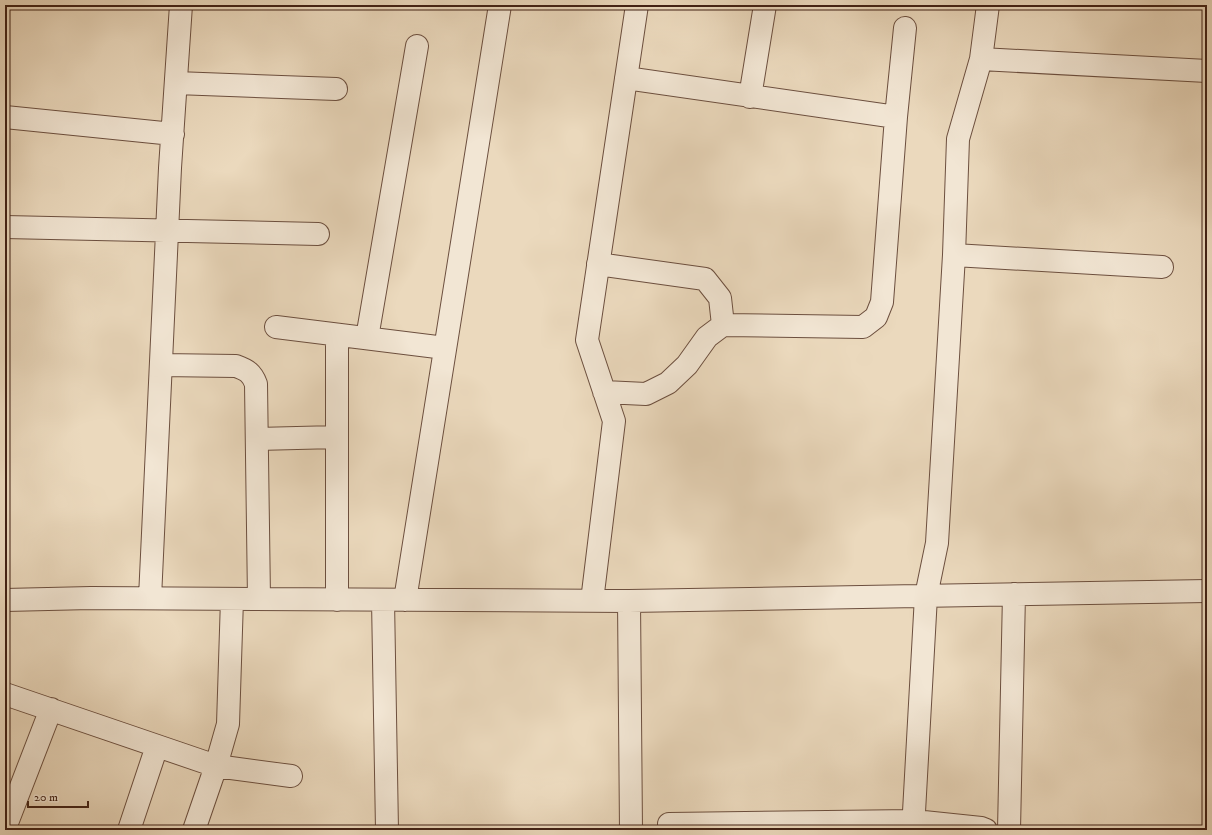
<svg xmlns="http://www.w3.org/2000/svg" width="1212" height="835" font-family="'IM FELL DW Pica',serif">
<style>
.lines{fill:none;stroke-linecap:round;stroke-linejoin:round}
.minor-casing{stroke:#6c4f3f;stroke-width:24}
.minor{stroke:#f2e6d4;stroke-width:22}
</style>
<rect width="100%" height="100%" fill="#ebd9bd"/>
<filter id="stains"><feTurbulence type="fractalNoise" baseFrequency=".005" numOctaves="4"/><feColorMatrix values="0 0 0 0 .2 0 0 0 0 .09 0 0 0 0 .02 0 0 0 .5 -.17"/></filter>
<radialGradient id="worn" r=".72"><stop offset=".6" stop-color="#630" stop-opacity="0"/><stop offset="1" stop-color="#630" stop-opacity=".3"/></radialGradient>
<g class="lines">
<defs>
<path id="minor" d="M981,59L1207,71
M626,78L896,117
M176,83L336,89
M750,97L765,5
M5,117L173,134
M5,227L318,234
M954,255L1162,267
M598,264L705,279L720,298L723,325
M276,327L445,348
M337,335V600
M367,338L417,46
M161,365L236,366C247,370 252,373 256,384L259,599
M604,392L646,394L668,383L687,365L707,337L723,325L863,327L876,317L882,302L896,117L905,28
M257,439L337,437
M150,598L170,168L181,5
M5,600L91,598L629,601L1207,591
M383,600L387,830
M405,600L500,5
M592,601L614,421L587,340L637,5
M629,601L631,830
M5,694L216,766L291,776
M669,824L914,821L981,828L986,830
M5,828L51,709
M129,830L157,746
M194,830L216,766L228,724L232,599
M913,830L926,596L937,543L954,255L958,139L981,59L988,5
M1009,830L1014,594"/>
</defs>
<!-- minor casing -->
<use href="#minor" class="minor-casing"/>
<!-- minor -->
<use href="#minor" class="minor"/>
</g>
<!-- margin -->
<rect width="1212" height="835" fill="none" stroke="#ebd9bd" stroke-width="20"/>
<rect x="6" y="6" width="1200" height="823" fill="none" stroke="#412115" stroke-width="2"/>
<rect x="10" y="10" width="1192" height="815" fill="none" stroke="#412115"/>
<!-- scale -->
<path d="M28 801v6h60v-6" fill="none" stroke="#412115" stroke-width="2"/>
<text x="34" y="801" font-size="12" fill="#412115" stroke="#f2e6d4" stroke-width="3" paint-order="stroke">20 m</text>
<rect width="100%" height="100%" filter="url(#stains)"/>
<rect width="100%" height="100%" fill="url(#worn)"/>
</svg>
